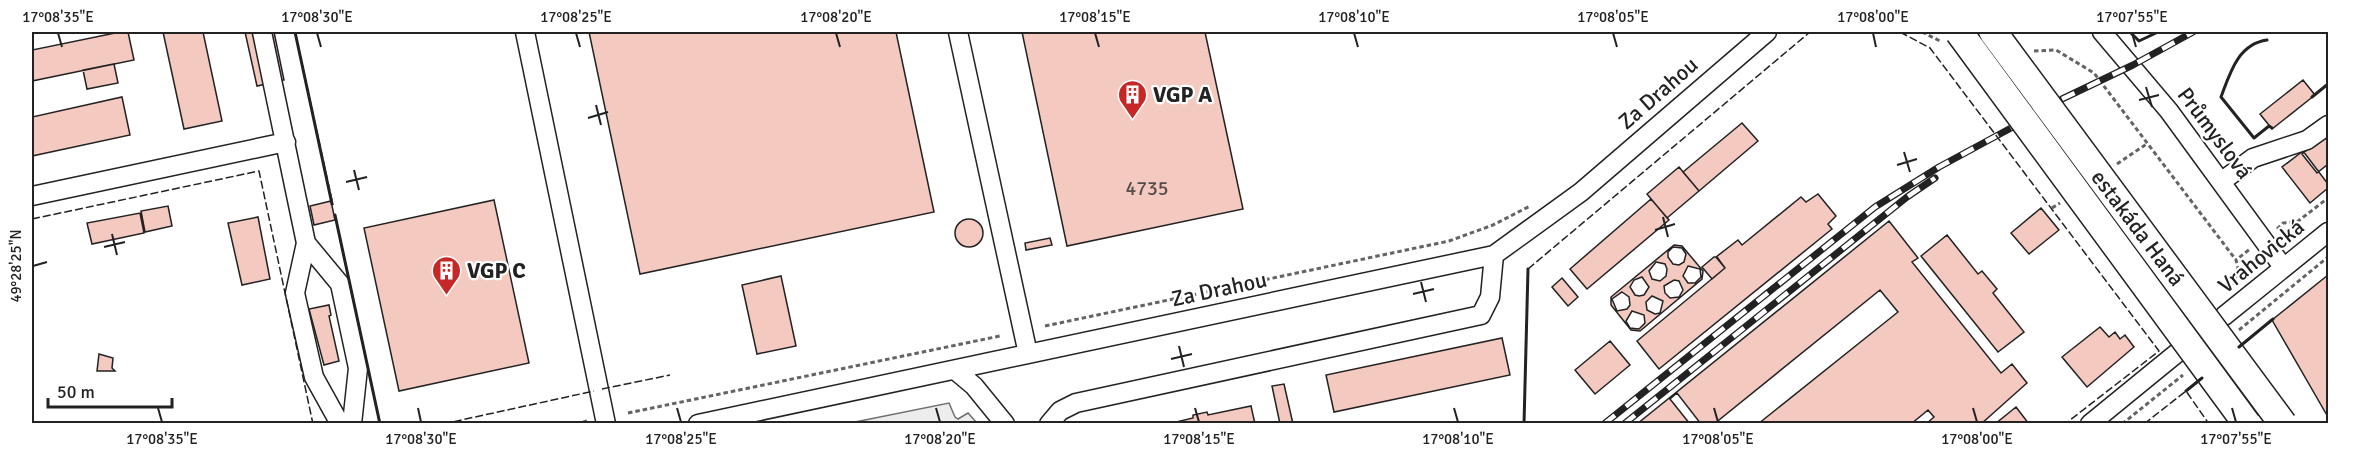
<svg xmlns="http://www.w3.org/2000/svg" width="2360" height="455" font-family="Signika,sans-serif">
<style>
.parking{fill:#ededed;stroke:#6f6f6f;stroke-width:1.5}
.building{fill:#f3c9c0;stroke:#222;stroke-width:1.5;fill-rule:evenodd}
.lines{fill:none;stroke-linecap:round;stroke-linejoin:round}
.minor-casing{stroke:#222;stroke-width:21}
.path{stroke:#646464;stroke-width:3;stroke-dasharray:4.5 3;stroke-linecap:butt}
.minor{stroke:#fff;stroke-width:18}
.rail-casing{stroke:#222;stroke-width:7}
.rail{stroke:#fff;stroke-width:4.5;stroke-dasharray:14;stroke-linecap:butt}
.highway-bridge-casing{stroke:#222;stroke-width:30;stroke-linecap:butt}
.highway-bridge{stroke:#fff;stroke-width:27}
.fence{stroke:#222;stroke-width:1.5;stroke-dasharray:8 3;stroke-linecap:butt}
.wall{stroke:#222;stroke-width:3}
.ticks{fill:none;stroke:#222;stroke-width:2}
.labels{text-anchor:middle;dominant-baseline:central;stroke-width:4.5;stroke-linejoin:round;paint-order:stroke}
.number-label{font-size:20px;fill:#564c4a}
.street-label{font-size:22px;fill:#222;stroke:#fff}
.poi-label{font-size:22px;font-weight:bold;fill:#222;stroke:#fff;text-anchor:start}
.neatline{fill:none;stroke:#222;stroke-width:2}
.ticks-label{font-size:15px;text-anchor:middle;fill:#222}
</style>
<rect width="100%" height="100%" fill="#fff"/>
<!-- parking -->
<path class="parking" d="M949,403L955,417L958,419L968,413L977,423H850Z"/>
<!-- building -->
<path class="building" d="M120,32H128L134,60L32,81V50Z
M163,32H203L222,121L184,129Z
M245,32H274L284,80L257,86Z
M589,32H896L934,212L640,274Z
M1022,32H1205L1243,209L1067,246Z
M114,64L118,83L87,89L83,70Z
M2303,80L2315,95L2272,129L2260,114Z
M122,97L130,135L32,156V117Z
M2320,119L2328,130V167L2327,165L2317,173L2302,154L2312,146L2301,133Z
M1742,123L1758,141L1699,191L1683,172Z
M2303,151L2328,184V188L2310,203L2282,167Z
M1679,167L1699,191L1667,218L1647,194Z
M1818,194L1836,216L1828,224L1832,229L1659,369L1637,341L1725,268L1716,257L1738,240L1742,245L1801,197L1806,202Z
M1651,199L1669,220L1587,289L1570,269Z
M494,200L529,363L399,391L364,228Z
M331,201L335,220L314,225L310,206Z
M168,206L172,226L145,232L141,211Z
M2041,208L2059,230L2029,254L2011,233Z
M140,213L144,233L92,244L87,223Z
M258,217L270,279L242,285L228,223Z
M955 233a14 14 0 1 1 28 0a14 14 0 1 1-28 0Z
M1889,221L1918,258L1912,262L2001,373L2012,364L2027,383L1981,424H1926L1934,417L1928,410L1911,424H1758L1898,312L1880,290L1714,424H1701L1677,393L1670,399L1690,424H1637Z
M1947,235L1978,274L1982,271L1997,289L1993,293L2024,332L1998,352L1921,256Z
M1050,238L1052,245L1026,250L1025,243Z
M1674,245L1682,246L1703,271L1702,279L1640,331L1631,330L1611,305V297ZM1673,247L1682,248L1686,254L1684,262L1679,265L1673,264L1668,257V252ZM1656,262L1665,264L1667,269L1666,276L1660,281L1652,279L1649,271ZM1688,266L1700,269L1701,277L1695,283H1688L1683,276ZM1642,277L1649,287L1644,295L1639,296L1635,295L1630,287L1634,280ZM1674,280L1679,281L1683,290L1679,297L1670,298L1665,293L1664,286ZM1622,292L1629,297L1630,305L1627,309L1617,311L1612,299ZM1652,296L1663,301L1660,313L1655,314L1647,310L1646,302ZM1632,311L1644,315L1645,323L1639,329L1630,328L1626,321Z
M1714,257H1717L1725,268L1712,279L1702,267Z
M2328,275V417L2272,320Z
M781,276L796,346L757,354L742,285Z
M1562,278L1578,297L1568,306L1552,287Z
M329,305L331,315L329,316L339,361L324,365L309,309Z
M2100,327L2109,337L2115,332L2120,339L2125,335L2134,347L2087,387L2062,357Z
M1502,338L1510,375L1334,412L1326,375Z
M1610,341L1630,365L1595,394L1575,370Z
M99,354L113,358L112,368L115,371H97Z
M1284,384L1293,424H1280L1272,386Z
M1251,406L1255,424H1168L1193,418V415L1207,412L1208,415Z
M2016,407L2029,424H1995Z"/>
<g class="lines">
<defs>
<path id="minor" d="M262,32L306,243L295,293L314,377L340,424
M525,32L606,424
M958,32L1028,354
M2102,32L2169,111L2283,267
M2221,182L2253,158L2307,140L2328,125
M32,196L286,142
M306,243L340,284L358,368L352,424
M2224,316L2328,232
M955,370L974,386L1005,424
M698,424L1494,255
M1049,424L1060,411L1076,403L1481,315L1490,297L1494,255L1581,192L1767,32
M2090,424L2177,353"/>
</defs>
<!-- minor casing -->
<use href="#minor" class="minor-casing"/>
<!-- path -->
<path class="path" d="M1922,32L1940,41
M2034,51L2056,50L2094,73L2236,260
M2117,164L2148,143
M2052,208L2060,203
M2277,229L2283,223L2297,222L2328,198
M2234,285L2238,268L2236,260L2250,249
M1045,326L1449,241L1493,225L1530,206
M2239,330L2328,257
M628,413L1000,336
M576,424L587,421
M2122,424L2183,375"/>
<!-- minor -->
<use href="#minor" class="minor"/>
<defs>
<path id="rail" d="M2062,99L2133,65L2193,32
M1604,424L1875,207L1939,167L2011,128
M1624,424L1907,197L1935,178"/>
</defs>
<!-- rail casing -->
<use href="#rail" class="rail-casing"/>
<!-- rail -->
<use href="#rail" class="rail"/>
<defs>
<path id="highway-bridge" d="M1959,32L2247,424
M1993,32L2283,424"/>
</defs>
<!-- highway-bridge casing -->
<use href="#highway-bridge" class="highway-bridge-casing"/>
<!-- highway-bridge -->
<use href="#highway-bridge" class="highway-bridge"/>
<!-- fence -->
<path class="fence" d="M295,32L333,205
M1900,32L1930,48L2159,351L2065,424
M335,216L380,424
M32,219L259,171L313,424
M1528,269L1810,32
M602,389L670,375
M443,424L594,391
M2144,424L2186,391L2209,424"/>
<!-- wall -->
<path class="wall" d="M295,32L332,204
M2130,32L2139,41L2158,32
M2267,40C2238,44 2230,73 2221,97L2254,138L2269,126L2272,128
M2312,97L2328,84
M335,215L380,424
M2239,347L2273,319
M2186,391L2202,378
M1524,424L1528,269"/>
</g>
<!-- ticks -->
<path class="ticks" d="M58,33L62,47M317,33L321,47M576,33L580,47M836,33L840,47M1095,33L1099,47M1354,33L1358,47M1613,33L1617,47M1873,33L1876,47M2132,33L2136,47M2146,87L2152,107M2139,100L2159,95M596,105L601,125M588,118L608,112M1904,152L1910,172M1897,165L1917,159M354,170L359,190M346,182L367,177M1663,217L1668,237M1655,230L1675,224M112,234L117,255M104,247L125,242M33,266L47,262M1421,282L1426,302M1413,294L1434,289M1179,346L1184,367M1171,359L1192,354M158,408L162,422M418,408L421,422M677,408L681,422M936,408L940,422M1195,408L1199,422M1454,408L1458,422M1714,408L1718,422M1973,408L1977,422M2232,408L2236,422"/>
<!-- icons -->
<defs>
<symbol id="building-pin" viewBox="-11 -11 22 30"><path d="M0 17L-7.5 6A9.5 9.5 0 1 1 7.5 6Z" fill="#c62828" stroke="#fff"/><path d="M-4-6H4V6H1V3H-1V6H-4ZM-2.5-4.3h1.7v1.8h-1.7ZM.8-4.3h1.7v1.8H.8ZM-2.5-1h1.7V.8h-1.7ZM.8-1h1.7V.8H.8Z" fill="#fff"/></symbol>
</defs>
<g fill-rule="evenodd">
<use href="#building-pin" x="1116" y="78" width="33" height="45"/>
<use href="#building-pin" x="430" y="254" width="33" height="45"/>
</g>
<g class="labels">
<!-- number labels -->
<g class="number-label">
<text x="1147" y="188">4735</text>
</g>
<!-- street labels -->
<g class="street-label">
<text transform="translate(1658 93) rotate(-41)">Za Drahou</text>
<text transform="translate(2215 133) rotate(53)">Průmyslová</text>
<text transform="translate(2138 228) rotate(53)">estakáda Haná</text>
<text transform="translate(2261 256) rotate(-39)">Vrahovická</text>
<text transform="translate(1219 289) rotate(-12)">Za Drahou</text>
</g>
<!-- poi labels -->
<g class="poi-label">
<text x="1153" y="94">VGP A</text>
<text x="467" y="270">VGP C</text>
</g>
</g>
<!-- border -->
<rect width="2360" height="455" fill="none" stroke="#ffffff" stroke-width="66"/>
<!-- scale -->
<path d="M48 398v9h124v-9" fill="none" stroke="#222222" stroke-width="3"/>
<text x="57" y="398" font-size="18" fill="#222222" stroke="#ffffff" stroke-width="4.5" paint-order="stroke">50 m</text>
<rect x="33" y="33" width="2294" height="389" class="neatline"/>
<g class="ticks-label">
<text x="58" y="22">17°08'35"E</text>
<text x="317" y="22">17°08'30"E</text>
<text x="576" y="22">17°08'25"E</text>
<text x="836" y="22">17°08'20"E</text>
<text x="1095" y="22">17°08'15"E</text>
<text x="1354" y="22">17°08'10"E</text>
<text x="1613" y="22">17°08'05"E</text>
<text x="1873" y="22">17°08'00"E</text>
<text x="2132" y="22">17°07'55"E</text>
<text transform="translate(16 266) rotate(-90)" y="5">49°28'25"N</text>
<text x="162" y="444">17°08'35"E</text>
<text x="421" y="444">17°08'30"E</text>
<text x="681" y="444">17°08'25"E</text>
<text x="940" y="444">17°08'20"E</text>
<text x="1199" y="444">17°08'15"E</text>
<text x="1458" y="444">17°08'10"E</text>
<text x="1718" y="444">17°08'05"E</text>
<text x="1977" y="444">17°08'00"E</text>
<text x="2236" y="444">17°07'55"E</text>
</g>
</svg>
